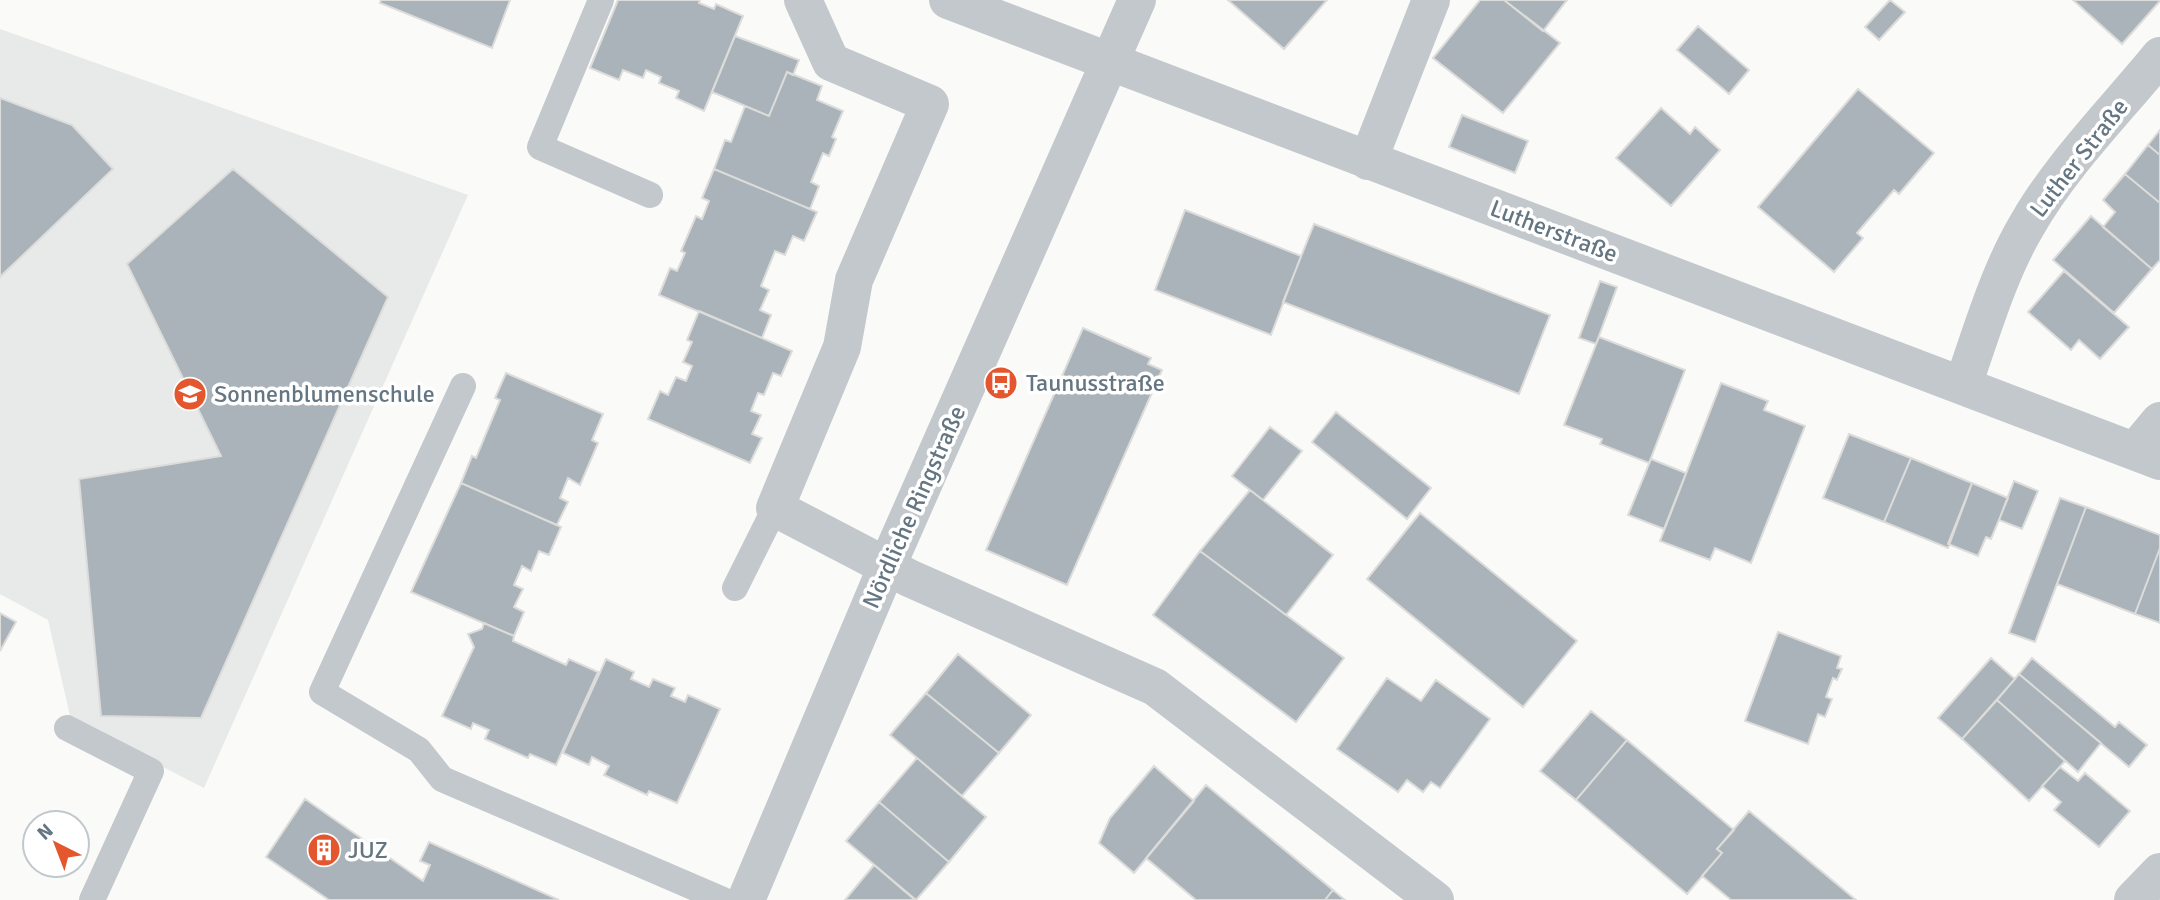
<svg xmlns="http://www.w3.org/2000/svg" width="2160" height="900" font-family="Signika,sans-serif">
<style>
.built{fill:#e8e9e9}
.building{fill:#aab3b9;stroke:#dcdcda;stroke-width:2}
.lines{fill:none;stroke-linecap:round;stroke-linejoin:round}
.service{stroke:#c3c8cc;stroke-width:26}
.minor{stroke:#c3c8cc;stroke-width:38}
.tertiary{stroke:#c3c8cc;stroke-width:38}
.labels{text-anchor:middle;dominant-baseline:central;stroke-width:7;stroke-linejoin:round;paint-order:stroke}
.street-label{font-size:24px;fill:#657683;stroke:#fff}
.poi-label{font-size:24px;fill:#657683;stroke:#fff;text-anchor:start}
</style>
<rect width="100%" height="100%" fill="#fafaf8"/>
<!-- built -->
<path class="built" d="M0,29L468,195L204,788L71,720L48,620L0,594Z"/>
<!-- building -->
<path class="building" d="M381,0H510L492,48L380,3Z
M618,0H700L699,3L714,9L716,4L743,16L704,111L676,98L679,91L659,83L661,77L646,70L643,78L623,70L619,80L590,68Z
M1228,0H1327L1284,49Z
M1480,0H1504L1560,43L1503,113L1433,58Z
M1504,0H1567L1543,31Z
M1890,0L1905,12L1879,40L1865,27Z
M2073,0H2160V1L2122,44Z
M1698,26L1749,70L1729,94L1677,50Z
M735,36L799,60L793,75L787,72L769,116L712,92Z
M787,72L822,86L817,100L843,111L832,137L836,139L829,156L823,153L811,182L819,186L810,209L714,169L725,140L731,142L745,106L769,116Z
M1858,89L1934,153L1899,194L1894,190L1857,233L1863,238L1834,272L1758,207Z
M0,98L72,125L113,169L0,277Z
M1661,108L1690,134L1695,127L1720,150L1671,206L1616,158Z
M1462,115L1528,141L1515,173L1449,147Z
M2160,130V155L2148,145Z
M2148,145L2160,155V203L2125,174Z
M233,169L388,297L201,718L101,716L79,479L221,456L127,264Z
M714,169L817,212L804,241L793,236L785,255L775,251L761,286L769,290L760,310L771,315L762,338L659,295L670,268L677,271L685,253L681,251L696,216L702,219L709,201L702,198Z
M2125,174L2160,203V260L2152,269L2103,227L2115,212L2103,200Z
M1185,210L1301,256L1271,335L1155,290Z
M2091,216L2152,269L2114,313L2053,260Z
M1314,224L1550,315L1519,394L1283,302Z
M2064,271L2129,327L2100,359L2079,340L2071,350L2028,312Z
M1600,281L1617,287L1596,344L1579,338Z
M699,311L792,351L781,376L773,373L764,395L758,393L751,411L761,415L752,434L762,438L750,463L648,419L660,391L668,395L676,377L686,381L692,366L683,362L692,342L687,340Z
M1083,328L1151,358L1148,364L1162,370L1067,585L986,550Z
M1599,337L1685,370L1649,463L1600,444L1602,439L1564,425Z
M506,373L603,414L592,440L598,443L580,485L568,478L560,498L568,502L557,525L461,483L472,456L476,458L500,400L495,398Z
M1721,383L1768,401L1764,410L1805,426L1751,563L1715,548L1710,560L1660,541Z
M1336,412L1431,488L1407,519L1312,442Z
M1270,427L1302,451L1263,500L1232,476Z
M1849,434L1911,458L1884,522L1823,498Z
M1911,458L1972,483L1948,548L1884,522Z
M1651,459L1686,473L1664,529L1628,515Z
M2014,481L2038,491L2022,529L1999,520Z
M461,483L561,527L549,555L539,551L531,571L522,566L514,585L523,589L514,607L524,612L514,636L411,592Z
M1972,483L2008,498L1991,539L1986,537L1978,556L1948,544Z
M1250,490L1333,555L1286,615L1200,551Z
M2060,498L2086,507L2035,642L2009,633Z
M2086,507L2160,535V548L2135,614L2057,584Z
M1420,513L1577,641L1523,707L1367,579Z
M2160,548V623L2135,614Z
M1200,551L1344,658L1296,722L1153,615Z
M0,613L16,622L0,651Z
M484,623L514,636L513,641L566,665L569,659L598,672L556,765L530,754L528,758L485,739L489,730L473,723L471,729L442,716L474,647L468,634L482,629Z
M1778,632L1841,656L1837,668L1842,669L1837,680L1833,678L1826,697L1832,699L1825,717L1818,714L1808,744L1745,721Z
M958,654L1031,715L999,753L926,693Z
M1991,658L2015,679L1962,739L1938,718Z
M2032,658L2115,727L2119,722L2147,745L2129,767L2019,674Z
M606,659L634,672L631,679L649,687L653,679L675,688L671,696L685,702L688,695L720,709L677,803L649,791L647,795L604,775L609,766L592,757L589,765L563,753Z
M2019,674L2101,743L2078,772L1997,700Z
M1387,678L1421,701L1436,680L1490,719L1440,788L1431,782L1423,792L1407,780L1398,792L1337,749Z
M926,693L999,753L962,796L890,735Z
M1997,700L2065,761L2029,801L1962,739Z
M1591,711L1627,740L1576,800L1540,771Z
M1627,740L1734,830L1717,849L1722,853L1687,894L1576,800Z
M917,758L986,817L949,862L879,802Z
M1154,766L1194,801L1134,873L1099,843L1110,818Z
M2060,767L2078,781L2085,773L2130,811L2099,847L2054,810L2061,802L2042,786Z
M1206,785L1333,890L1325,900H1196L1146,858Z
M305,799L423,881L430,865L420,861L429,842L559,900H329L266,857Z
M879,802L949,862L916,900L846,841Z
M1749,811L1856,900H1731L1702,876L1722,853L1717,849Z
M874,865L915,900H845Z
M1333,890L1345,900H1325Z"/>
<g class="lines">
<!-- service -->
<path class="service" d="M601,0L540,147L650,195
M463,386L322,692L419,750L442,779L723,900
M735,588L775,508
M67,728L151,771L92,900"/>
<!-- minor -->
<path class="minor" d="M803,0L831,62L930,104L854,280L842,347L775,508L909,578L1155,687L1435,900
M948,0L2160,461
M1368,161L1431,0
M1963,385C1982,331 1998,274 2027,225C2061,165 2116,110 2160,56
M2135,451L2160,421
M2133,900L2160,872"/>
<!-- tertiary -->
<path class="tertiary" d="M746,900L887,566L1137,0"/>
</g>
<!-- icons -->
<defs>
<symbol id="bus-disc" viewBox="-11 -11 22 22"><circle r="9.5" fill="#e4572e" stroke="#fff"/><path d="M-5-6H5V4H4V6H2V4H-2V6H-4V4H-5ZM-3.5-4V0h7V-4ZM-3.5 1.2v1.5H-2V1.2ZM2 1.2v1.5H3.5V1.2Z" fill="#fff"/></symbol>
<symbol id="school-disc" viewBox="-11 -11 22 22"><circle r="9.5" fill="#e4572e" stroke="#fff"/><path d="M0-5L7-2L0 1L-7-2ZM-4 1L0 2.5L4 1V4Q0 6-4 4Z" fill="#fff"/></symbol>
<symbol id="building-disc" viewBox="-11 -11 22 22"><circle r="9.5" fill="#e4572e" stroke="#fff"/><path d="M-4-6H4V6H1V3H-1V6H-4ZM-2.5-4.3h1.7v1.8h-1.7ZM.8-4.3h1.7v1.8H.8ZM-2.5-1h1.7V.8h-1.7ZM.8-1h1.7V.8H.8Z" fill="#fff"/></symbol>
</defs>
<g fill-rule="evenodd">
<use href="#bus-disc" x="982" y="364" width="38" height="38"/>
<use href="#school-disc" x="171" y="375" width="38" height="38"/>
<use href="#building-disc" x="305" y="831" width="38" height="38"/>
</g>
<g class="labels">
<!-- street labels -->
<g class="street-label">
<text transform="translate(2079 158) rotate(-52)">Luther Straße</text>
<text transform="translate(1554 231) rotate(21)">Lutherstraße</text>
<text transform="translate(914 507) rotate(-66)">Nördliche Ringstraße</text>
</g>
<!-- poi labels -->
<g class="poi-label">
<text x="1026" y="383">Taunusstraße</text>
<text x="214" y="394">Sonnenblumenschule</text>
<text x="348" y="850">JUZ</text>
</g>
</g>
<!-- north arrow -->
<g transform="translate(56 844) rotate(318)"><circle r="33" fill="#ffffff" stroke="#c1c8cd" stroke-width="2"/>
<path d="M0-5L12 26L0 18L-12 26Z" fill="#e4572e"/>
<text y="-10" font-size="19" font-weight="bold" text-anchor="middle" fill="#657683">N</text>
</g>
</svg>
